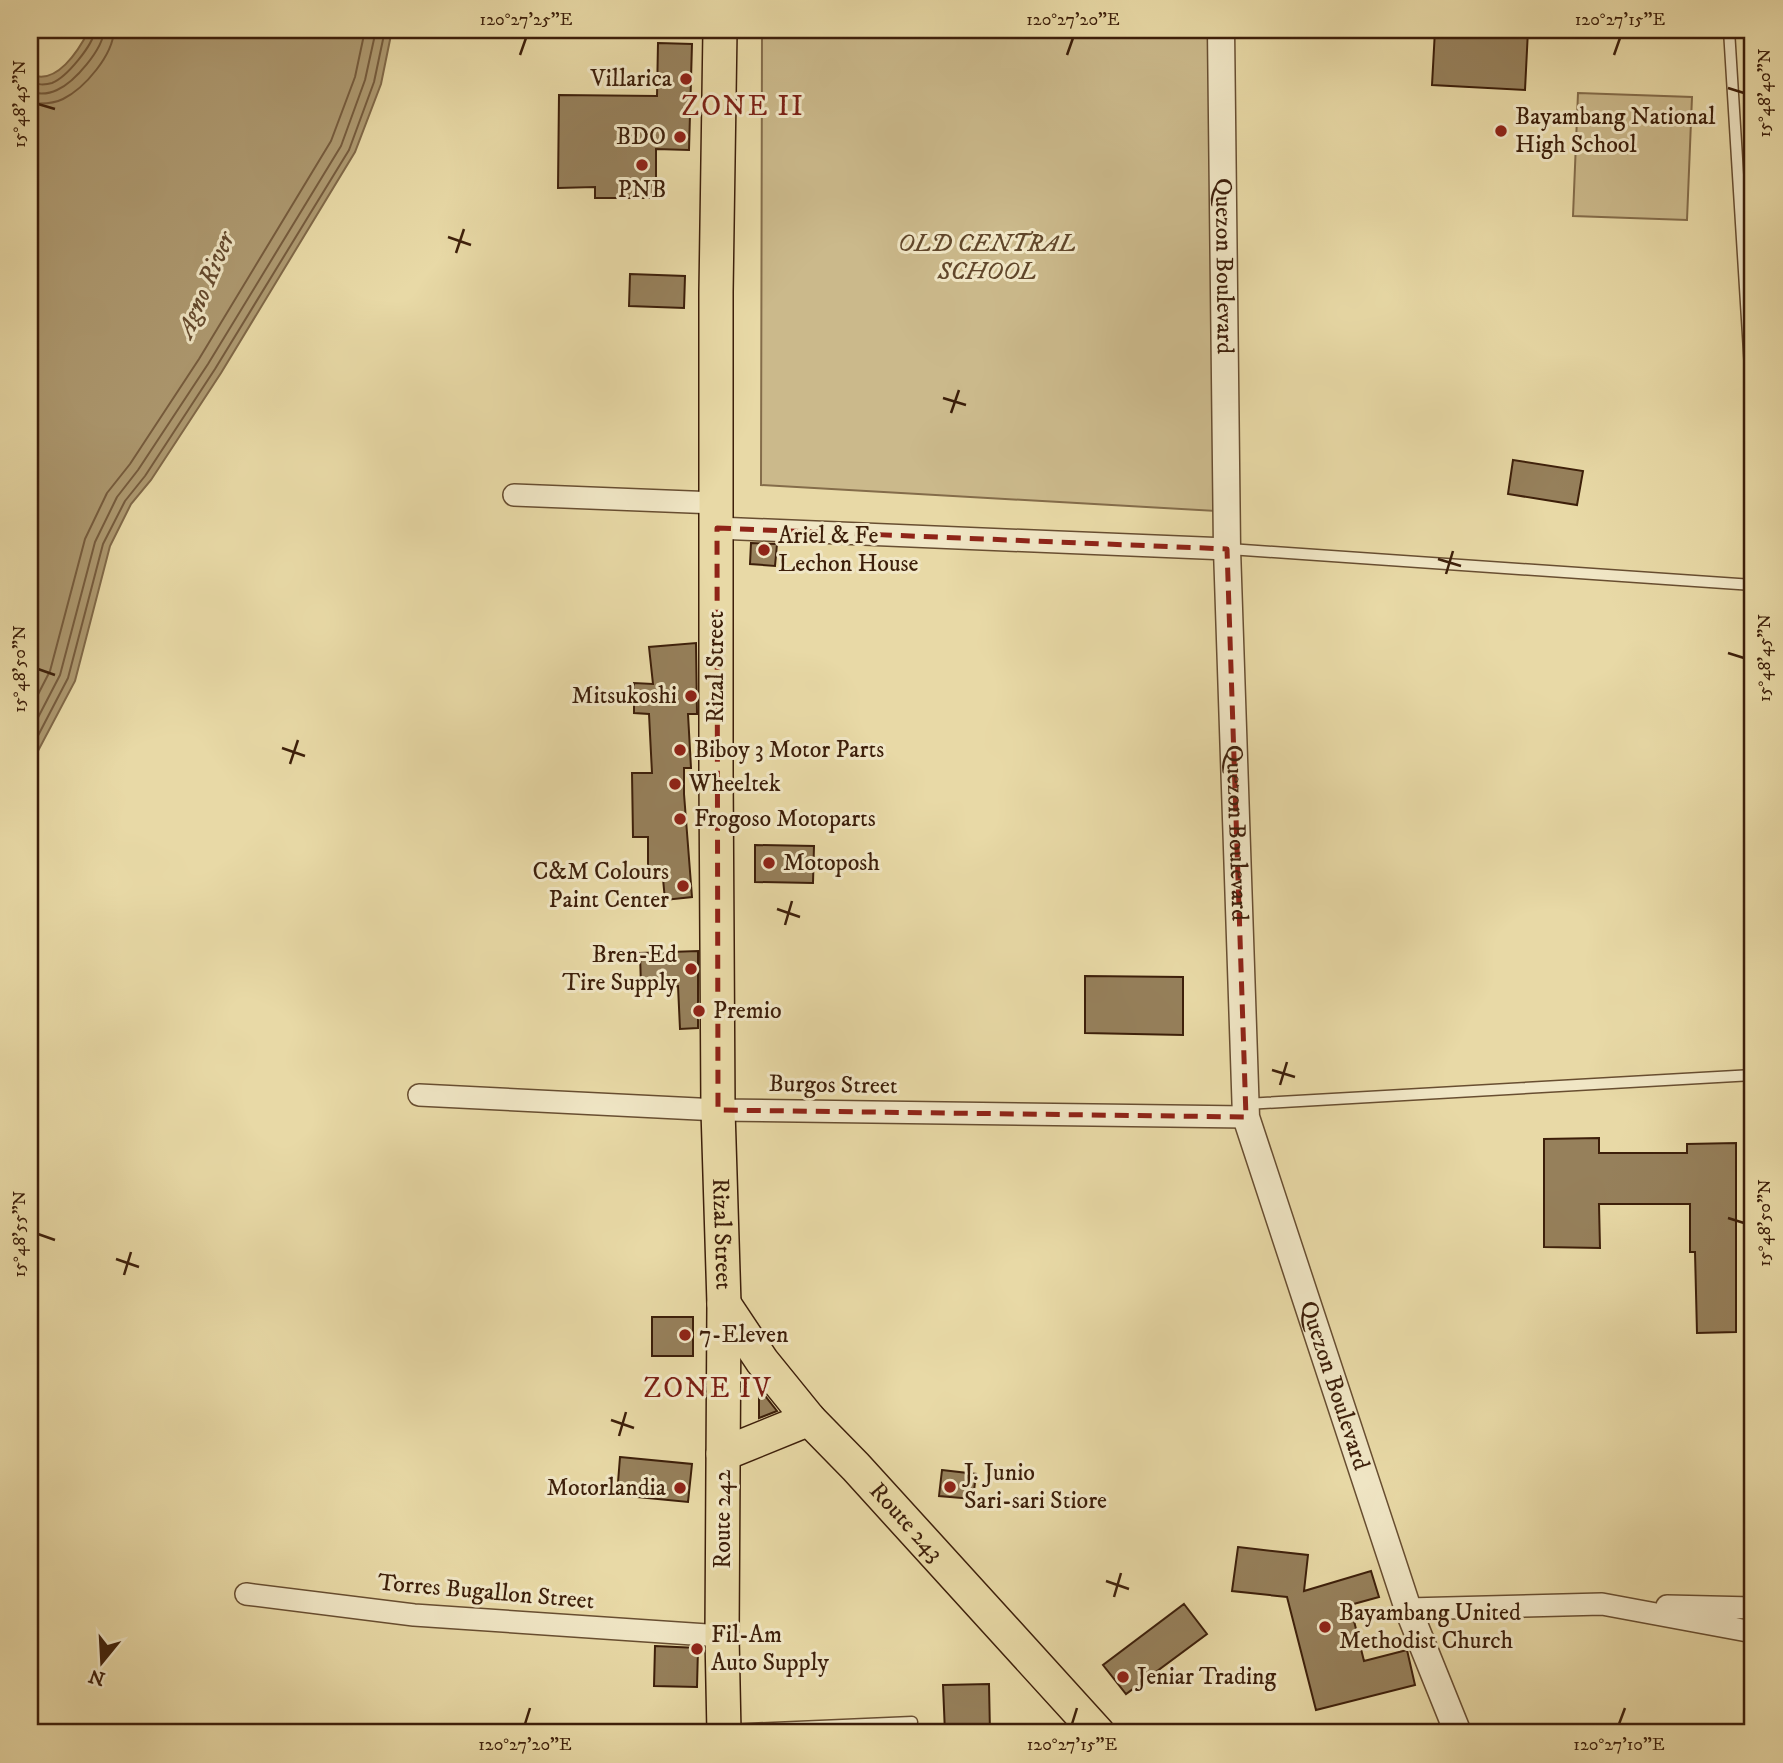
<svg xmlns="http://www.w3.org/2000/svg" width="1783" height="1763" font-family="'IM FELL DW Pica',serif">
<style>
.green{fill:#cbb98b;stroke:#846c4a;stroke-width:2}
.water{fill:#ae9a71;stroke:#816948;stroke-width:2}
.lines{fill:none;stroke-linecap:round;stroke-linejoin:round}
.shore{stroke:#765c3e;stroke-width:2}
.building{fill:#96805b;stroke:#3d1f0a;stroke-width:2}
.service-casing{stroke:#684e31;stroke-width:13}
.minor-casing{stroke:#684e31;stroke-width:24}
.tertiary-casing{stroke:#684e31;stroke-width:29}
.primary-casing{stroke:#3d1f0a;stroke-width:36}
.service{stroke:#f0e6c5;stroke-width:10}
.minor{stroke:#f0e6c5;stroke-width:21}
.tertiary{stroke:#f0e6c5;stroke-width:26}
.primary{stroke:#e8d9a6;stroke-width:33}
.marked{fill:none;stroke:#8f2418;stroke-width:5;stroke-dasharray:14 9;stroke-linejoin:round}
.ticks{fill:none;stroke:#3d1f0a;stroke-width:2.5}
.poi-dot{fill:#8f2418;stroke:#f0e6c5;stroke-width:2.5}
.labels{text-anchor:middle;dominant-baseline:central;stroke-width:6;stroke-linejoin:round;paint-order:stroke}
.poi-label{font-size:24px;fill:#3d1f0a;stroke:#f0e6c5;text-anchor:start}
.park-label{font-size:24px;font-style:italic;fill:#60462a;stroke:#f0e6c5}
.street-label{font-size:24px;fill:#3d1f0a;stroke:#f0e6c5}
.water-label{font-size:26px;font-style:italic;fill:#654a2e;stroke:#f0e6c5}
.quarter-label{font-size:28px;letter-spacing:2px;fill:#7a1f14;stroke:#f0e6c5}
.neatline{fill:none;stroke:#3d1f0a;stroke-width:2.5}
.ticks-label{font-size:18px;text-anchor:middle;fill:#3d1f0a}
</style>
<rect width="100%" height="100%" fill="#e8d9a6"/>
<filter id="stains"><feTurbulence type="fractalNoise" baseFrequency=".00286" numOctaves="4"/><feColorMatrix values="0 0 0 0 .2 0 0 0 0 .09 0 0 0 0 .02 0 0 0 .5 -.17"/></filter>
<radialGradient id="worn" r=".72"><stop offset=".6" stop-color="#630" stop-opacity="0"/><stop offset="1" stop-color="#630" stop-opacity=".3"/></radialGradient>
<!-- green -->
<path class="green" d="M762,30H1209L1216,511L761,485Z
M1578,93L1692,97L1687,220L1573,216Z"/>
<!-- water -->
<path class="water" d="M89,30H392L381,84L355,152L221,373L151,480L131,504L110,546L75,681L30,766V74C56,87 79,50 89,30Z"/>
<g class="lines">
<!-- shore -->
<path class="shore" d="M30,82C36,85 46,85 52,83C67,77 93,45 95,30
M30,92C38,94 49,94 57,90C75,82 103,49 104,30
M30,103C40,104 53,104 63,99C85,88 113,55 114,30
M30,710L50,671L85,539L107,493L130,464L199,359L331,141L355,77L365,30
M30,733L60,675L95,542L117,497L138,470L208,364L341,146L365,80L376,30
M30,751L68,678L103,544L125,501L145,476L215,369L349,150L374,82L385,30"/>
</g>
<!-- building -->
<path class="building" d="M1435,30H1528L1525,90L1432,85Z
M658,43L692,44L689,150L656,149V198H595V187L558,188L559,95L657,96Z
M630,274L685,276L684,308L629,306Z
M1513,460L1583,471L1577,505L1508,494Z
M751,543L777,544L775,566L750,564Z
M696,643L697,714H688L691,768H684V794L692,897L665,900L662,868H648V837H633L632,773H652L649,714L634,713V683L653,684L649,647Z
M755,845L814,846L813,883L755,882Z
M698,951V1028L680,1029L678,986L641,987L640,953Z
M1085,976L1183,977V1035L1085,1033Z
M1599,1138V1153H1687V1144L1736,1143V1332L1697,1333L1695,1252H1690V1204H1599L1600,1248L1544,1247V1139Z
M652,1317H693V1356H652Z
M759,1388L777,1411L759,1418Z
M620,1457L692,1464L688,1502L617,1495Z
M942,1470L976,1474L973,1499L939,1496Z
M1238,1547L1308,1555L1304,1591L1371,1571L1379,1597L1350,1605L1364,1661L1407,1650L1415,1685L1316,1710L1287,1597L1232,1591Z
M1184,1604L1207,1634L1126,1694L1103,1665Z
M655,1646L698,1648L697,1687L654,1686Z
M989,1684L990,1733H945L943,1685Z"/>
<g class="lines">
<defs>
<path id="service" d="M1729,30L1753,416
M1229,549L1753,585
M1246,1104L1753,1075
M726,1730L912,1722"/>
<path id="minor" d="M514,495L716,503
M717,528L1227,549
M419,1095L718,1110L1246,1117
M246,1594L414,1615L722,1636
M1667,1606L1753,1608
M1408,1609L1602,1604L1753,1632"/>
<g id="tertiary">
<path id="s1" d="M1221,30L1227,549L1246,1117L1408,1609L1458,1733"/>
</g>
<g id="primary">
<path id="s2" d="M720,30L716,292V773L718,1110L724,1304L722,1636L724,1733"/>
<path id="s3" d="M724,1304L762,1361L809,1419L856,1467L1098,1733"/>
<path d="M723,1454L809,1419"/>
</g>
</defs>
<!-- service casing -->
<use href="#service" class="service-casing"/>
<!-- minor casing -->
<use href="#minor" class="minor-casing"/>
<!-- tertiary casing -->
<use href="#tertiary" class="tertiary-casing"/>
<!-- primary casing -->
<use href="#primary" class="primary-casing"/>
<!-- service -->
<use href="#service" class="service"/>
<!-- minor -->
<use href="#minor" class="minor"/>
<!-- tertiary -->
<use href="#tertiary" class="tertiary"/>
<!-- primary -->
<use href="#primary" class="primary"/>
</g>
<!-- marked area -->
<path class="marked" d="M717,528L1227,549L1246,1117L718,1110Z"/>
<!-- ticks -->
<path class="ticks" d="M520,55L526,38M1067,55L1073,38M1614,55L1620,38M1728,88L1744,93M38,104L55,109M448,237L471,245M456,253L464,229M943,398L966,405M951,413L959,390M1438,559L1461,566M1446,574L1453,551M1728,653L1744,658M38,669L55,675M282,748L305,756M290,764L298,740M777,909L800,917M785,925L792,901M1272,1070L1295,1077M1280,1085L1287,1062M1728,1218L1744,1223M38,1234L55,1240M116,1259L139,1267M124,1275L131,1252M611,1420L634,1428M619,1436L626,1412M1106,1581L1129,1589M1114,1597L1121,1573M525,1724L530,1708M1072,1724L1077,1708M1619,1724L1625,1708"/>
<!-- markers -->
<g class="poi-dot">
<circle cx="686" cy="79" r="7"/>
<circle cx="1501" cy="131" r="7"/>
<circle cx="680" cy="137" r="7"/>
<circle cx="642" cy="165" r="7"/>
<circle cx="764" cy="550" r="7"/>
<circle cx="691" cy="696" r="7"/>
<circle cx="680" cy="750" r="7"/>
<circle cx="675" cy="784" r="7"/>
<circle cx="680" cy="819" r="7"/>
<circle cx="769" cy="863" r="7"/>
<circle cx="683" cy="886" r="7"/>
<circle cx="691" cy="969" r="7"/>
<circle cx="699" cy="1011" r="7"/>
<circle cx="685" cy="1335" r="7"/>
<circle cx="950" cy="1487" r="7"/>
<circle cx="680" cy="1488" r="7"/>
<circle cx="1325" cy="1627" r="7"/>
<circle cx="697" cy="1649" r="7"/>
<circle cx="1123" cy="1677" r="7"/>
</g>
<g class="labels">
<!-- poi labels -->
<g class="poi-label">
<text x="672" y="79" text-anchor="end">Villarica</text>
<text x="1515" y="117">Bayambang National<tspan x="1515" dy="28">High School</tspan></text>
<text x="666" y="137" text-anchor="end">BDO</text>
<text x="642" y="190" text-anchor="middle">PNB</text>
<text x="778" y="536">Ariel &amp; Fe<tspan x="778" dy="28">Lechon House</tspan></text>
<text x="677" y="696" text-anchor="end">Mitsukoshi</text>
<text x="694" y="750">Biboy 3 Motor Parts</text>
<text x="689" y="784">Wheeltek</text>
<text x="694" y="819">Frogoso Motoparts</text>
<text x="783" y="863">Motoposh</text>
<text x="669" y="872" text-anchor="end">C&amp;M Colours<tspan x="669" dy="28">Paint Center</tspan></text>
<text x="677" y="955" text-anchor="end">Bren-Ed<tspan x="677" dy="28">Tire Supply</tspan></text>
<text x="713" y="1011">Premio</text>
<text x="699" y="1335">7-Eleven</text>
<text x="964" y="1473">J. Junio<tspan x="964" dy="28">Sari-sari Stiore</tspan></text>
<text x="666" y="1488" text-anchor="end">Motorlandia</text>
<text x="1339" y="1613">Bayambang United<tspan x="1339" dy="28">Methodist Church</tspan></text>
<text x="711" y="1635">Fil-Am<tspan x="711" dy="28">Auto Supply</tspan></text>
<text x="1137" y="1677">Jeniar Trading</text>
</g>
<!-- park labels -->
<g class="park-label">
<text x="987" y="244">OLD CENTRAL<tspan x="987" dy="28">SCHOOL</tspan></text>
</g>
<!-- street labels -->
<g class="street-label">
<text stroke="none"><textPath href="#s1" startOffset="236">Quezon Boulevard</textPath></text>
<text transform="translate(716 667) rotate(-90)">Rizal Street</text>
<text stroke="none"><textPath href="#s1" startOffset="803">Quezon Boulevard</textPath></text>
<text transform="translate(833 1085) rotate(1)">Burgos Street</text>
<text stroke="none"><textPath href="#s2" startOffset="1204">Rizal Street</textPath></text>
<text stroke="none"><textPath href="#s1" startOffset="1370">Quezon Boulevard</textPath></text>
<text transform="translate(723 1519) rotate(-90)">Route 242</text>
<text stroke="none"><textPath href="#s3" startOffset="285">Route 243</textPath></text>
<text transform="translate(486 1592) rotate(5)">Torres Bugallon Street</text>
</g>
<!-- water labels -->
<g class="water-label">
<text transform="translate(206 285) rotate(-67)">Agno River</text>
</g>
<!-- quarter labels -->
<g class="quarter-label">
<text x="743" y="106">ZONE II</text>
<text x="708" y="1388">ZONE IV</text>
</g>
</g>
<!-- margin -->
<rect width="1783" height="1763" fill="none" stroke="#e8d9a6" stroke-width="77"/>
<!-- north arrow -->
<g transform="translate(102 1662) rotate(198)" stroke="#f0e6c5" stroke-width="5" paint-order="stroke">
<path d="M0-5L12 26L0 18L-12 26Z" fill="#3d1f0a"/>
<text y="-10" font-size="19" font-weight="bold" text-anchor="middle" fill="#3d1f0a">N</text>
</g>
<rect x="38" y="38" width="1706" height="1686" class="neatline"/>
<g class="ticks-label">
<text x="526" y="25">120°27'25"E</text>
<text x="1073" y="25">120°27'20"E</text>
<text x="1620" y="25">120°27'15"E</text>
<text transform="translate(1764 93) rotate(-90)" y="6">15°48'40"N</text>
<text transform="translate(19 104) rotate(-90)" y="6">15°48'45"N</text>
<text transform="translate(1764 658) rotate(-90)" y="6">15°48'45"N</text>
<text transform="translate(19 669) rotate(-90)" y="6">15°48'50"N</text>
<text transform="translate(1764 1223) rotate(-90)" y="6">15°48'50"N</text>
<text transform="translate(19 1234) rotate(-90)" y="6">15°48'55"N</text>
<text x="525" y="1750">120°27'20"E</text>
<text x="1072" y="1750">120°27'15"E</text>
<text x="1619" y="1750">120°27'10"E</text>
</g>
<rect width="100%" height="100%" filter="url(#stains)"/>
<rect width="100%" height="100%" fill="url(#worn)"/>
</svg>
